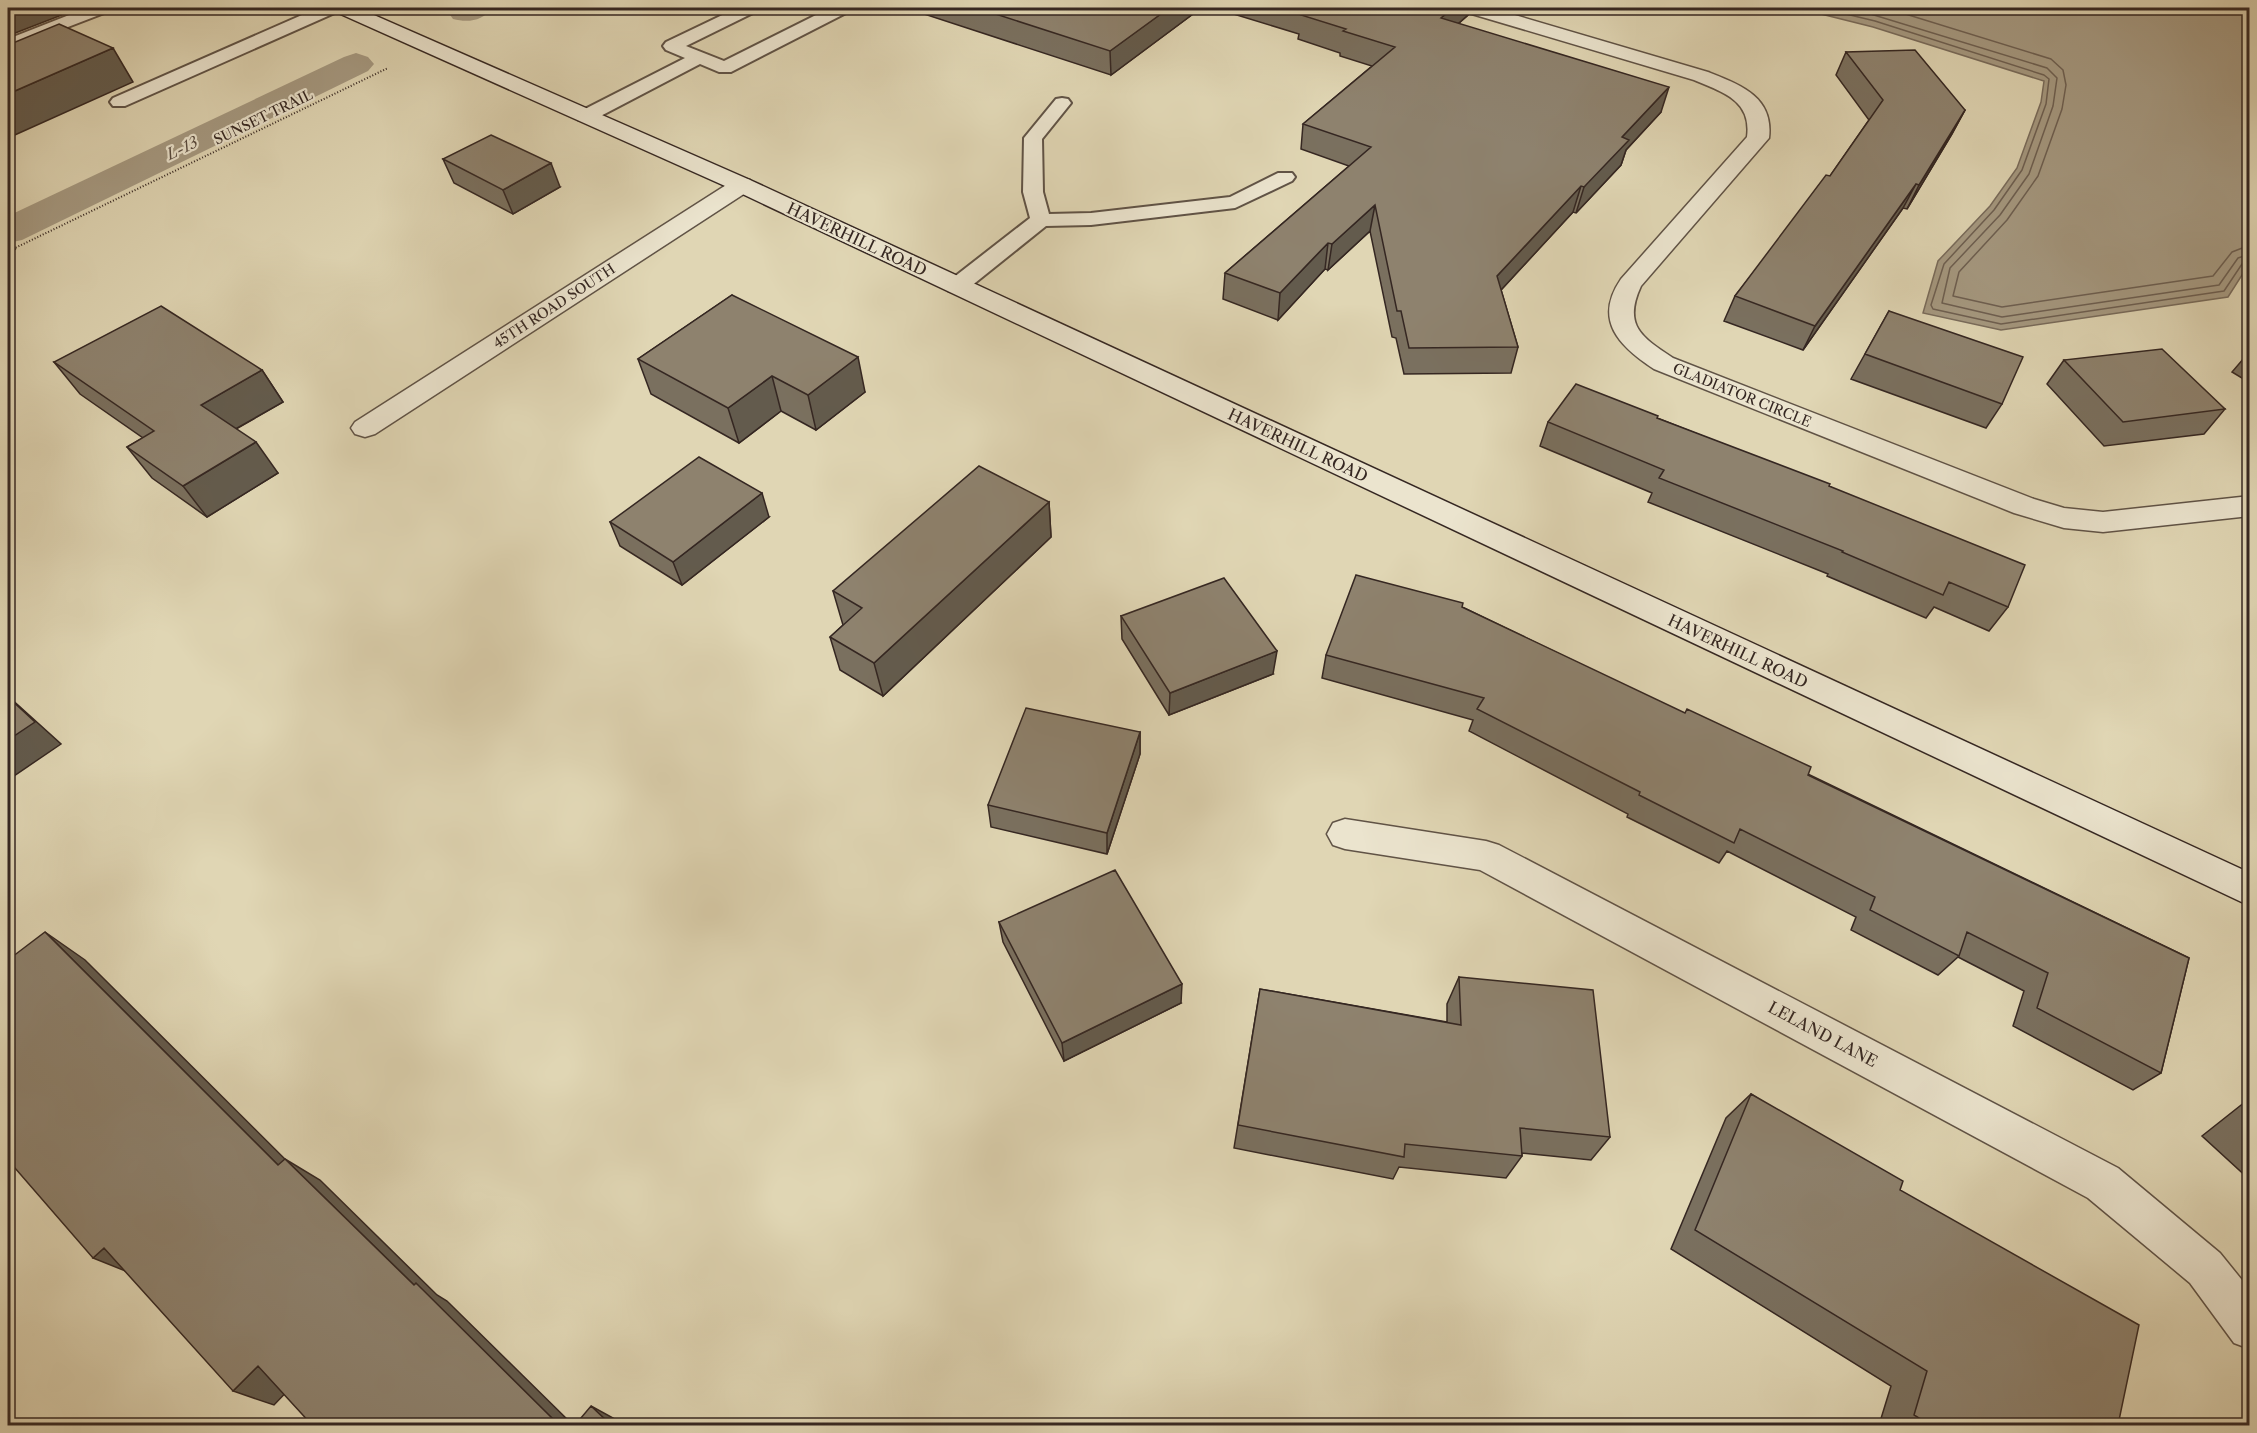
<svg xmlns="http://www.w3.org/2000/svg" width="2257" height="1433" font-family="'Libre Caslon Text',serif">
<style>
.water{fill:#a69a82;stroke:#796c5c;stroke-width:1.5}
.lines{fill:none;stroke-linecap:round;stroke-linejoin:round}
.shore{stroke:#6e6052;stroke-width:1.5}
.canal{fill:#a69a82;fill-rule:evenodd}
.lane-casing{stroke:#605346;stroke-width:4}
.street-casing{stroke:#605346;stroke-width:3}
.secondary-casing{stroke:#352722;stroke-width:3}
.path-far1{stroke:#352722;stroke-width:2;stroke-dasharray:1 2;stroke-linecap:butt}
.path{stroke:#352722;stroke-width:3;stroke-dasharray:1.5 2;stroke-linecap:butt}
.lane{fill:#ebe4ce;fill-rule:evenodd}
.street{fill:#ebe4ce;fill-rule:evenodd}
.secondary{fill:#ebe4ce;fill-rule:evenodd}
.wall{fill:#7a705f;stroke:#352722;stroke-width:1.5}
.shaded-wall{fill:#635b4d;stroke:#352722;stroke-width:1.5}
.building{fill:#8e826e;stroke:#352722;stroke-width:1.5}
.labels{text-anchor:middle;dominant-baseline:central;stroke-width:4.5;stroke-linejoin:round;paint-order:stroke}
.far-street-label{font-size:14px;fill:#352722;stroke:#ebe4ce}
.far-water-label{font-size:15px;font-style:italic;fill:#574a3f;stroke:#ebe4ce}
.street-label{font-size:16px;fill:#352722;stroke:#ebe4ce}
</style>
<rect width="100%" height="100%" fill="#e0d6b4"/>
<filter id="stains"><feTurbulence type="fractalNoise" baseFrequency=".00333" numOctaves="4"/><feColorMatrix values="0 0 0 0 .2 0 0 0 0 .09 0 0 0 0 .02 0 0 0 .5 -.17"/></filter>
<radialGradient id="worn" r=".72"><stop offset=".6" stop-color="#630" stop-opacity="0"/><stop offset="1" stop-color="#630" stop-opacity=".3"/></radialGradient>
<!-- water -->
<path class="water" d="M1797,8H2249V264L2228,297L2001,330L1923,313L1938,261L1990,206L2017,168L2041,102L2044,81L1873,27Z"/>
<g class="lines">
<!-- shore -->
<path class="shore" d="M1821,8L1875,21L2044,75L2049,79L2046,104L2022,170L1994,210L1944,264L1931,305L1933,309L2001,324L2224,291L2242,264L2250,262
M1851,8L2047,68L2057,78L2053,106L2029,174L2000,215L1950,268L1942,303L2002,317L2219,285L2238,258L2250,254
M1886,8L2051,59L2063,70L2066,85L2062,109L2038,176L2007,220L1959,272L1953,296L2002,307L2213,276L2232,252L2250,245"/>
<!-- canal -->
<path class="canal" d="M451,8H492C483,21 468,23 453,19L448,12Z
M356,53L368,57L374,64L368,71L22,240L8,243V216L344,57Z"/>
<defs>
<path id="lane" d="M87,8H109L107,12L8,50V39Z
M318,8H339L337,12L125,106H113L110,102L113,98Z
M737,8H757L755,12L686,46L724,61L830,8H850L848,12L731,72H719L700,64L593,120H579L577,116L579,112L685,58L666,50L663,46L666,42Z
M1062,98L1068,99L1071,103L1042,139L1043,192L1049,214L1091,213L1230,197L1278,173H1292L1295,177L1292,181L1235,208L1091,225L1046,226L965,291L957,292L949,291L946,286L949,281L1030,218L1023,192L1024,138L1056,99Z"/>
<path id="street" d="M1462,8H1491L1708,72C1741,85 1774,97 1769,138L1641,286C1623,325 1641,337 1673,358L2034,499L2064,508L2103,512L2250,496V516L2103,532L2064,528L2014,513L1654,369C1619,346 1593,320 1621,279L1747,137C1752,100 1722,92 1694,80L1465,12Z
M742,178L750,180L753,185L750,190L375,434L365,437L355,434L351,428L355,422L734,180Z
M1345,819L1486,841L1499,845L2118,1168L2220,1253L2250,1290V1349L2234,1343L2190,1283L2088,1198L1480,870L1345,849L1333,845L1327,834L1333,823Z"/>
<path id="secondary" d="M333,8H358L750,180L2250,873V906L734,190L336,12Z"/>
</defs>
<!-- lane casing -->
<use href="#lane" class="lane-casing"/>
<!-- street casing -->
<use href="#street" class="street-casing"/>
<!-- secondary casing -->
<use href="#secondary" class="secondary-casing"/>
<!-- path-far1 -->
<path class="path-far1" d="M13,249L388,68"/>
<!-- path -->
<path class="path" d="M8,252L16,248"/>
<!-- lane -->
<use href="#lane" class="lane"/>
<!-- street -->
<use href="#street" class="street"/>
<!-- secondary -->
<use href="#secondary" class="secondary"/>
</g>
<!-- wall -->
<path class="wall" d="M923,8H1201L1111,75L924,14Z
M1214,8H1469L1468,15L1458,24L1661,112L1626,150L1621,165L1576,213L1573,212L1501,290L1518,347L1511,373L1404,374L1396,338L1392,337L1370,231L1328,270L1325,269L1278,320L1223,299L1225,273L1349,166L1301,149L1303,124L1372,66L1340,56V53L1298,39L1299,34Z
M1846,52L1965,110L1952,134L1907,209L1903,208L1803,350L1724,321L1735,296L1830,176L1869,120L1836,75Z
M443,159L560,187L513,214L454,183Z
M732,295L865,392L816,430L781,411L739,443L651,394L638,359Z
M1889,311L2002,404L1986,428L1851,379Z
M2250,351V383L2232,372Z
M2064,360L2225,409L2204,434L2104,446L2047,384Z
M54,362L262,370L283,402L236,429L278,473L207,517L152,478L127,447L143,438L80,394Z
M1657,418L1829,486L2008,607L1989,631L1934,607L1926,618L1827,576L1828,574L1648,502L1652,493L1540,446L1548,422Z
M1049,502L1051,537L883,696L840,670L830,637L843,625L833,591Z
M769,517L682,585L620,546L610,522Z
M1462,607L2189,958L2161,1073L2133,1090L2013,1026L2024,991L1958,957L1938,975L1851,930L1856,917L1727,851L1719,863L1627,817L1628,814L1469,731L1473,720L1322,678L1326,655Z
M1121,616L1273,674L1169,715L1122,639Z
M1140,732V754L1107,854L991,827L988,805Z
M999,922L1181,1003L1064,1061L1003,942Z
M1459,977L1610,1137L1591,1160L1522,1153V1156L1506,1178L1399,1167L1393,1179L1234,1148L1260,989L1447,1022V1004Z
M1751,1094L1900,1190L2118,1425H1879L1891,1386L1671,1249L1726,1118Z
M2250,1098V1180L2202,1136Z"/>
<!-- shaded-wall -->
<path class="shaded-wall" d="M8,8H63L67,13L10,35L8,31Z
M1169,8H1201L1111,75L1110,51Z
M1453,8H1469L1468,15L1436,43L1441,18Z
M113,48L133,82L8,138V94Z
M1669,87L1661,112L1626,150L1621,165L1576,213L1584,187L1622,137Z
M1965,110L1952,134L1907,209L1919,185Z
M551,163L560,187L513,214L503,190Z
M1916,184L1903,208L1803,350L1815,326Z
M1581,186L1573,212L1490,302L1497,276Z
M1375,205L1370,231L1328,270L1332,244Z
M1328,243L1325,269L1278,320L1280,293Z
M858,357L865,392L816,430L808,395Z
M262,370L283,402L223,436L201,405Z
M772,376L781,411L739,443L728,408Z
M256,442L278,473L207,517L183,486Z
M762,493L769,517L682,585L673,562Z
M1049,502L1051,537L883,696L874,663Z
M1277,651L1273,674L1169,715L1170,693Z
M8,696L61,744L8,780Z
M1140,732V754L1107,854V833Z
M45,932L85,960L313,1187L278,1165Z
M1182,984L1181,1003L1064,1061L1062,1043Z
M285,1159L320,1180L437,1295L447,1301L573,1425H559L414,1285Z
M104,1248L138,1276L93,1258Z
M258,1366L297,1381L274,1405L233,1391Z
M591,1406L615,1419L622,1425H611Z"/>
<!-- building -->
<path class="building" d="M977,8H1169L1110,51Z
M1294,8H1453L1441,18L1669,87L1622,137L1629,140L1584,187L1581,186L1497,276L1518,347L1409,348L1401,311H1397L1375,205L1332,244L1328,243L1280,293L1225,273L1371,147L1303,124L1395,47L1343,31L1346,29L1301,15L1305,11Z
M59,24L113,48L8,94V45Z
M1915,50L1965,110L1919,185L1916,184L1815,326L1735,296L1826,175L1830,176L1883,100L1846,52Z
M491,135L551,163L503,190L443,159Z
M732,295L858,357L808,395L772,376L728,408L638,359Z
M161,306L262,370L201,405L256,442L183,486L127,447L154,431L54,362Z
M1889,311L2023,357L2002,404L1865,354Z
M2162,349L2225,409L2123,422L2064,360Z
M1576,384L1658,416L1657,418L1830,484L1829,486L2025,565L2008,607L1949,582L1943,595L1842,552L1843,551L1659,478L1664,470L1548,422Z
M699,457L762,493L673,562L610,522Z
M979,466L1049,502L874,663L830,637L862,608L833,591Z
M1356,575L1463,603L1462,607L1685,713L1687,709L1811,767L1808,775L2189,958L2161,1073L2037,1008L2048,973L1967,932L1959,956L1870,910L1875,897L1740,829L1734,843L1639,795L1640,792L1477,709L1484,698L1326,655Z
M1224,578L1277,651L1170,693L1121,616Z
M8,697L35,722L8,740Z
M1026,708L1140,732L1107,833L988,805Z
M1115,870L1182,984L1062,1043L999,922Z
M45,932L278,1165L285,1159L414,1285L416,1283L559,1425H312L258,1366L233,1391L104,1248L93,1258L8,1160V960Z
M1459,977L1593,990L1610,1137L1520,1128L1522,1156L1405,1144L1404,1157L1238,1125L1260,989L1461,1025Z
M1751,1094L1903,1181L1900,1190L2139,1325L2118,1425H1930L1914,1415L1927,1371L1695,1230Z
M591,1406L611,1425H575Z"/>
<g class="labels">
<!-- far-street labels -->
<g class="far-street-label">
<text transform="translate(263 117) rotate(-26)">SUNSET TRAIL</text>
<text transform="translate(554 306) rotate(-33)">45TH ROAD SOUTH</text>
<text transform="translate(1742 395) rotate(22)">GLADIATOR CIRCLE</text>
</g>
<!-- far-water labels -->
<g class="far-water-label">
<text transform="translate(182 148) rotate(-26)">L-13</text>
</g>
<!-- street labels -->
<g class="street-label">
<text transform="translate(857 239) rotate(25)">HAVERHILL ROAD</text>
<text transform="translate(1298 445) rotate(25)">HAVERHILL ROAD</text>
<text transform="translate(1738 651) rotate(25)">HAVERHILL ROAD</text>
<text transform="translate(1823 1034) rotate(28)">LELAND LANE</text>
</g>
</g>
<!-- margin -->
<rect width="2257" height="1433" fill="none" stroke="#e0d6b4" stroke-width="30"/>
<rect x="9" y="9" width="2239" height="1415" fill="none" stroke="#352722" stroke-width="3"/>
<rect x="15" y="15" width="2227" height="1403" fill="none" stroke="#352722" stroke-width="1.5"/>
<rect width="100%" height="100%" filter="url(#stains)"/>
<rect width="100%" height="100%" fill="url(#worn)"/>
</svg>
